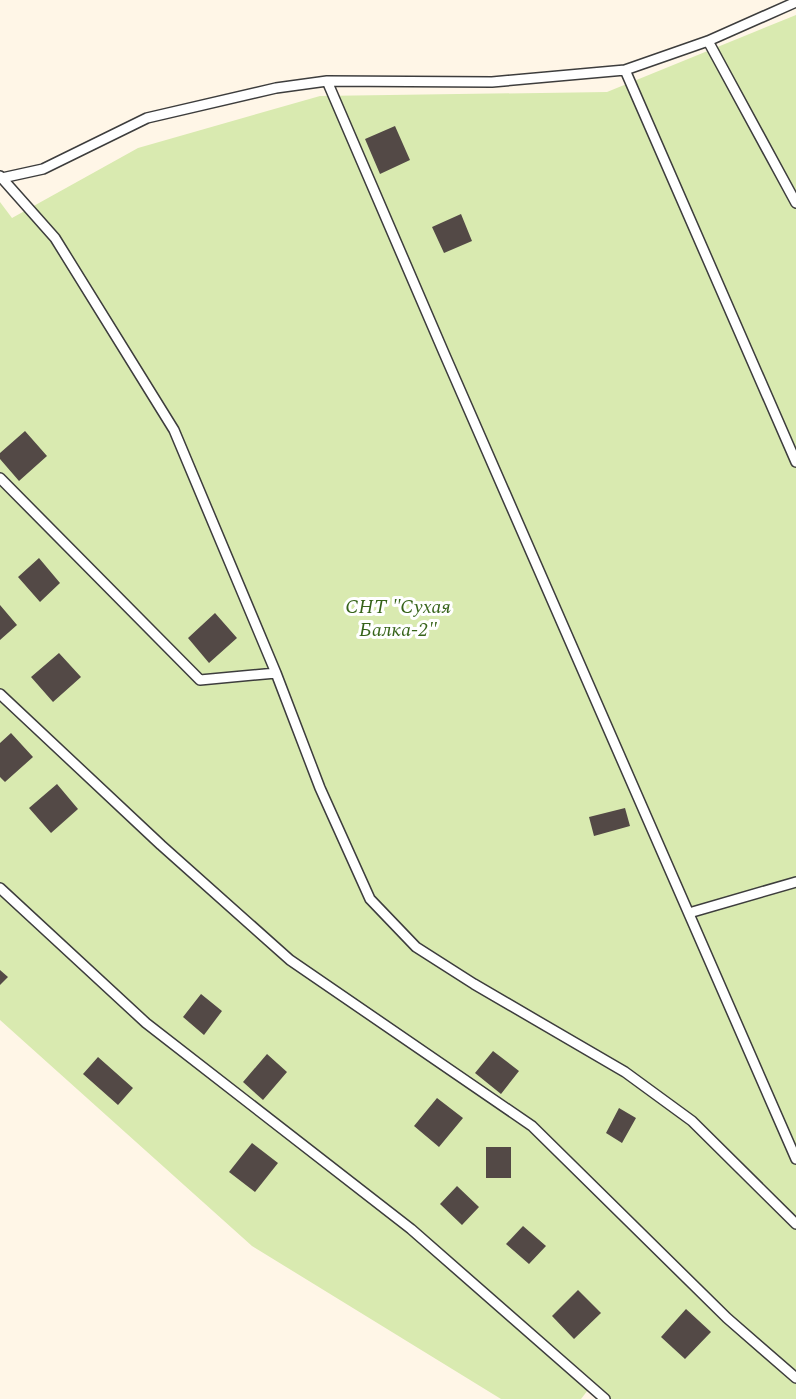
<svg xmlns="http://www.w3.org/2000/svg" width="796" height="1399" font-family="Spectral,serif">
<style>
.green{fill:#d9eab0}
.building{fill:#534946}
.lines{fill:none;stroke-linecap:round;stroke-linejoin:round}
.lane-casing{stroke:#3d3d3d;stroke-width:12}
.lane{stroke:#fff;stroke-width:9}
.labels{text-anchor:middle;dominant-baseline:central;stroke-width:6;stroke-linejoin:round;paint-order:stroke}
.park-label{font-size:20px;font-style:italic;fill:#366319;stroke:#fff}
</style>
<rect width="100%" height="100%" fill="#fff6e7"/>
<!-- green -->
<path class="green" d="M796,15V1399H605L591,1386L581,1399H501L252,1246L0,1020V202L12,218L138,148L320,96L607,92Z"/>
<!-- building -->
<path class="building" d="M395,126L410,160L380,174L365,139Z
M461,214L472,241L444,253L432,227Z
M25,431L47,456L19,481L0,459V453Z
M39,558L60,583L40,602L18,577Z
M0,605L17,625L0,640Z
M215,613L237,638L209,663L188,638Z
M59,653L81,677L53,702L31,677Z
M11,733L33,757L5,782L0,777V743Z
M57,784L78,809L51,833L29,808Z
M625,808L630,826L594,836L589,817Z
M0,970L8,977L0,985Z
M201,994L222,1011L204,1035L183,1017Z
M493,1051L519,1071L501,1094L475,1073Z
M267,1054L287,1072L263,1100L243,1082Z
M98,1057L133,1088L118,1105L83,1074Z
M437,1098L463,1118L439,1147L414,1126Z
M619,1108L636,1118L622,1143L606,1133Z
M252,1143L278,1163L255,1192L229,1172Z
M486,1147H511V1178H486Z
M457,1186L479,1207L462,1225L440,1204Z
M523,1226L546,1246L529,1264L506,1244Z
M578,1290L601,1313L574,1339L552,1316Z
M686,1309L711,1332L685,1359L661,1337Z"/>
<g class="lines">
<defs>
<path id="lane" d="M708,41L796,203
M625,70L796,462
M327,81L444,353L796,1159
M0,176L55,238L174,430L276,673L320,788L370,899L416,947L474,984L625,1072L692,1121L796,1224
M2,178L43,169L147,118L276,88L327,81L492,82L625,70L708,41L796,2
M0,478L200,680L276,673
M0,694L161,845L290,960L532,1126L727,1318L796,1378
M0,888L146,1023L411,1229L605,1399
M689,913L796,882"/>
</defs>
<!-- lane casing -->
<use href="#lane" class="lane-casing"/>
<!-- lane -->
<use href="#lane" class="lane"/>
</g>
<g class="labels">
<!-- park labels -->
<g class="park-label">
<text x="398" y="607">СНТ "Сухая<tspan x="398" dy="23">Балка-2"</tspan></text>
</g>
</g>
</svg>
